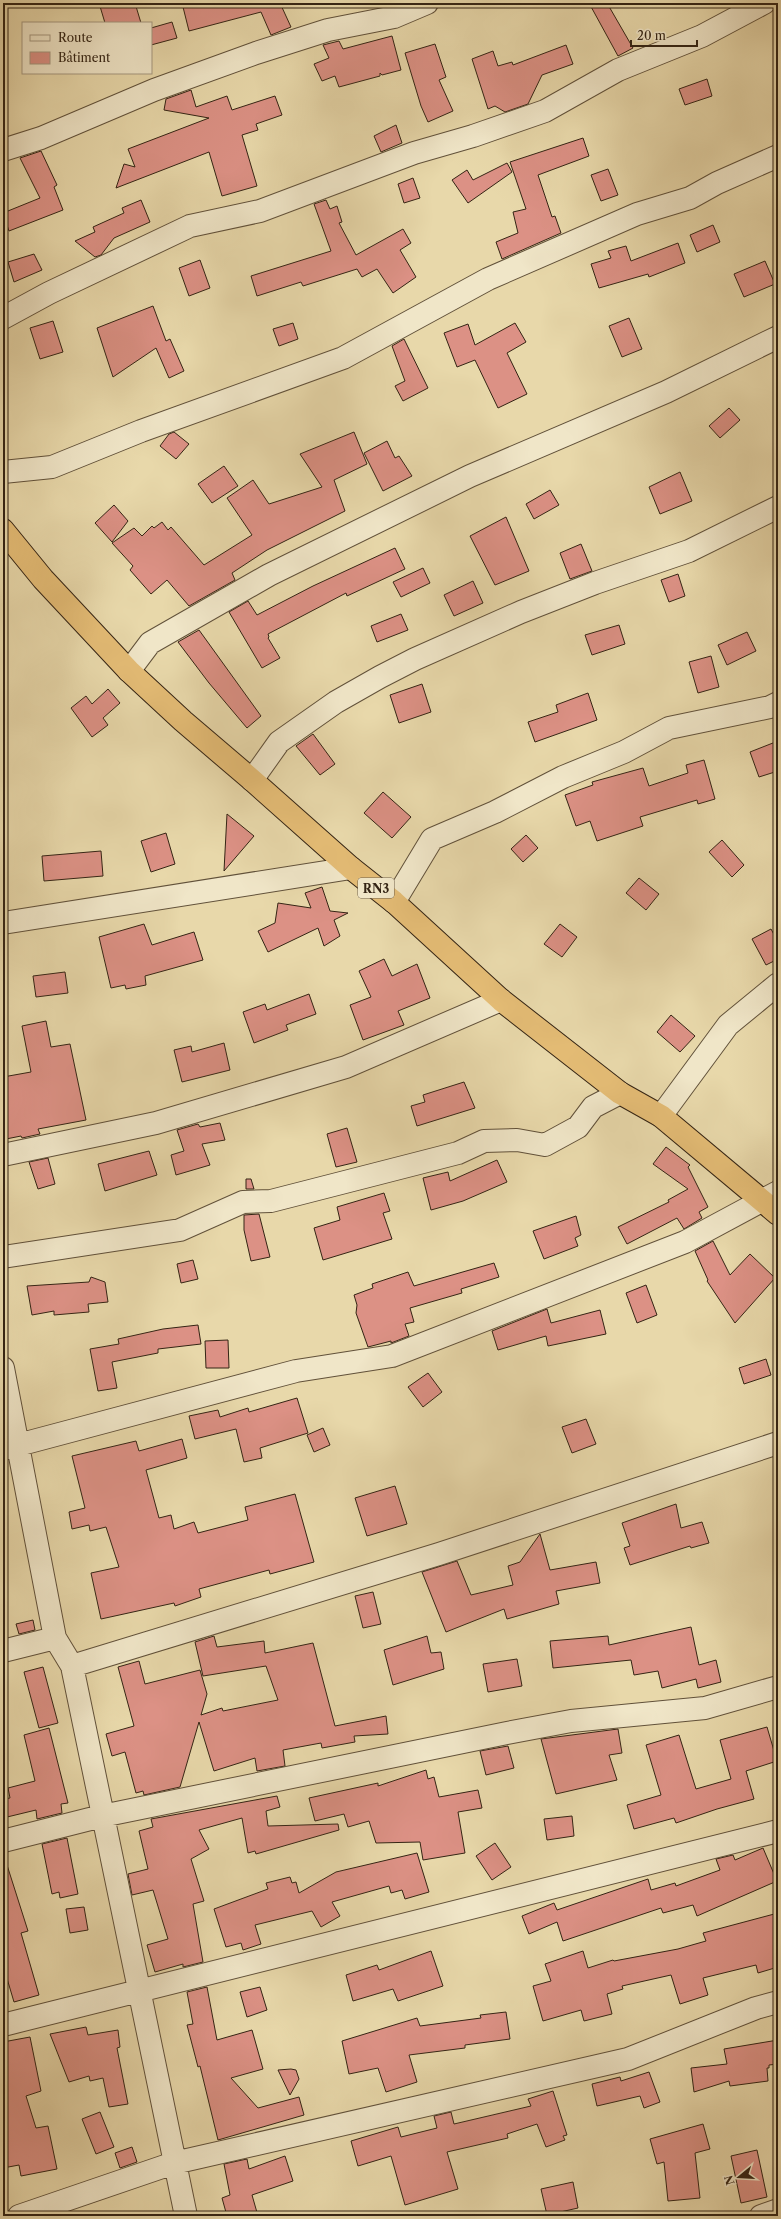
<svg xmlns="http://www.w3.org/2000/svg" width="781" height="2219" font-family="'Libre Caslon Text',serif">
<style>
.building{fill:#dc9185;stroke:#342414}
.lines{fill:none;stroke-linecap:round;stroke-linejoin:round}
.minor-casing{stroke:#61513a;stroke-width:24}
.highway-casing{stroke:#342414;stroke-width:24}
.minor{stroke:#f0e6c8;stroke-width:22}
.highway{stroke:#e4bc75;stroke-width:22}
.labels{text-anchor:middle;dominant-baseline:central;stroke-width:3.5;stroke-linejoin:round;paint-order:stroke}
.shield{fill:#f0e6c8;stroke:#6c5e4a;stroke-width:1}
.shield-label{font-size:12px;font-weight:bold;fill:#342414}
</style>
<rect width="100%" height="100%" fill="#e8d8aa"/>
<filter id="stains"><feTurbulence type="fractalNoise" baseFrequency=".005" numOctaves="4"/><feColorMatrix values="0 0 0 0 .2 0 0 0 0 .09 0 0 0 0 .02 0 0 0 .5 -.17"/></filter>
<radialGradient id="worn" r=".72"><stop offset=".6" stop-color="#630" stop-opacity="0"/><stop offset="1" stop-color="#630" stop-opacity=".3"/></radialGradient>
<!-- building -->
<path class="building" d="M99,3H135L141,23H105Z
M182,3H280L291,27L271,35L261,12L189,31Z
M589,3H607L633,48L618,56Z
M172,22L177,38L151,45V28Z
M392,36L401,70L382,75L380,73V76L339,87L335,76L322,81L314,64L329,58L323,45L339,41L343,49Z
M435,44L446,77L439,80L453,111L428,122L421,106L405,53Z
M566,45L573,64L542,75L528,104L505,112L495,106L488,109L472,59L493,51L498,66L512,62L513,65Z
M707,79L712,96L685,105L679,89Z
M191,90L196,107L227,96L232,110L275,96L282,115L256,124L258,130L242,135L257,186L222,196L209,152L116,188L124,164L135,167L128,149L209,118L164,110L166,99Z
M396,125L402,143L381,152L374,136Z
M583,138L589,156L538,175L552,217L555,216L561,233L502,259L496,242L518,233L513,212L526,209L510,162Z
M41,151L57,185L54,187L63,210L9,231L3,213L40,198L20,158Z
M507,163L512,172L468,203L452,180L467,170L473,180Z
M608,169L618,195L601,201L591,175Z
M413,178L420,198L404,203L398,184Z
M141,200L150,222L114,238L101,255L95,257L75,241L95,232L93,227L124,213L122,208Z
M326,200L330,209L337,206L342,222L339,223L356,255L403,229L411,243L400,250L416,277L393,293L377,269L362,277L357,269L303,286L301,282L257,296L251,276L331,251L314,204Z
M713,225L720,242L697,252L690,235Z
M678,243L685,263L649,277L648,274L599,288L591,264L611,258L608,251L626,246L631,261Z
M34,254L42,270L14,282L8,262Z
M200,260L210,288L189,296L179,268Z
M765,261L775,284L744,297L734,274Z
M153,306L166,341L170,339L184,371L169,378L156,348L113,377L97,328Z
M629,318L642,349L622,357L609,326Z
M53,321L63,352L40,359L30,328Z
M293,323L298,339L279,346L273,329Z
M515,323L526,342L507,353L527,394L498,408L475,360L457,367L444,333L468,324L475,345Z
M404,339L428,388L403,401L395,386L405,381L392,346Z
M729,408L740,420L720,438L709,426Z
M174,432L189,444L176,459L160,446L169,434Z
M354,432L367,464L334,480L345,511L267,550L232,573L235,580L189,606L167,580L151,594L130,570L133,566L112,543L134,528L142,536L152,526L154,528L162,522L168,530L171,527L204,565L252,535L227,498L253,480L269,504L322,487L300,454Z
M387,441L395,458L399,456L412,476L383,491L364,453Z
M224,466L238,486L212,503L198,484Z
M680,472L692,501L660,514L649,487Z
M550,490L559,505L534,519L526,504Z
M114,505L128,521L112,542L95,523Z
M506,517L529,571L495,585L470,536Z
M581,544L592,571L570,579L560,553Z
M395,548L405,569L347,596L346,593L268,634L269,637L268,638L280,658L262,668L229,612L248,601L257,615L313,586Z
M423,568L430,583L401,597L393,582Z
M678,574L685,596L669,602L661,580Z
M473,581L483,603L454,616L444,595Z
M401,614L408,630L377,642L371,626Z
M619,625L625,644L592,655L585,635Z
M199,630L261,716L247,728L209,683L178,642Z
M747,632L756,651L727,665L718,645Z
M711,656L719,687L698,693L689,662Z
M422,684L431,712L399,723L390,695Z
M108,689L120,703L103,718L108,725L92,737L71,708L86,696L92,704Z
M588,693L597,720L535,742L528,722L558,712L556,705Z
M313,734L335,764L320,775L296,746Z
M778,741V771L759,777L750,752Z
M704,760L715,799L698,804L697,800L640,817L643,826L597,841L590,821L576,826L565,795L593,785L592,782L643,768L649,786L688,773L686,765Z
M383,792L411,817L392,838L364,813Z
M227,814L254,836L224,871Z
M166,833L175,864L151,872L141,841Z
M526,835L538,848L523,862L511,849Z
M722,840L744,865L732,877L709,852Z
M101,851L103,876L44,881L42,856Z
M639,878L659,894L646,910L626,893Z
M322,887L330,911L348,913L334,920L340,936L324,946L318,928L268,952L258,931L275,923L278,903L311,908L305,893Z
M144,924L152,945L194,932L203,960L145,976L146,985L126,989L125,985L111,988L99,937Z
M560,924L577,937L562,957L544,944Z
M771,929L778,942V959L766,965L752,939Z
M384,959L392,976L417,964L430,998L398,1011L404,1025L363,1040L350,1005L371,997L359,971Z
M65,972L68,993L36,997L33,976Z
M309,994L316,1014L286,1025L288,1030L254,1043L243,1012L265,1004L267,1010Z
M671,1015L695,1036L680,1052L657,1032Z
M46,1021L51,1047L70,1044L86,1120L38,1129L40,1134L22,1138L21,1136L6,1139L3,1126V1077L31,1072L22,1026Z
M224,1043L230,1070L182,1082L174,1050L191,1046L192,1052Z
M464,1082L475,1108L417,1126L411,1106L425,1102L423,1095Z
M220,1123L225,1140L202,1144L210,1165L176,1175L171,1155L184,1151L177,1130L198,1124L200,1127Z
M347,1128L357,1162L336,1167L327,1134Z
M666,1147L690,1165L688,1167L708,1207L699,1212L702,1218L684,1229L677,1218L627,1244L618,1227L669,1202L668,1200L688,1189L653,1164Z
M149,1151L157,1175L105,1191L98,1164Z
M48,1158L55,1184L38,1189L29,1162Z
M497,1160L507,1182L463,1201L431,1210L423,1178L448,1172L450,1181Z
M246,1179H251L254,1189H246Z
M384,1193L390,1211L383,1213L392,1239L323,1260L314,1228L340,1220L337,1207Z
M259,1214L270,1257L251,1261L244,1230V1215Z
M576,1216L581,1235L575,1238L578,1246L544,1259L533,1231Z
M713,1241L730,1275L750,1254L775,1278L735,1323L707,1281L708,1280L695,1251Z
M193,1260L198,1279L181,1283L177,1264Z
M494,1263L499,1277L461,1289L462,1293L410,1308L414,1322L405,1324L409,1336L391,1343V1341L368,1347L356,1313L357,1305L354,1295L373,1288L372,1284L408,1272L414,1286Z
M91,1277L105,1282L108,1302L88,1304L89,1312L54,1315V1311L32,1315L27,1286L89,1282Z
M646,1285L657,1315L637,1323L626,1293Z
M547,1309L551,1323L600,1310L606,1334L548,1346L546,1336L498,1350L492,1331Z
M198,1325L201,1344L158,1349V1353L112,1362L117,1388L98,1391L90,1349L119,1344L118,1339L163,1329Z
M228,1340L229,1368H206L205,1341Z
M766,1359L771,1375L744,1384L739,1368Z
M428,1373L442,1392L423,1407L408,1387Z
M297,1398L308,1433L260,1448L262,1458L244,1462L236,1429L195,1439L189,1416L218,1410L220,1417L248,1408L249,1412Z
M586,1419L596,1444L572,1453L562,1427Z
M323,1428L330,1445L314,1452L307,1435Z
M182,1439L187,1458L146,1470L159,1518L171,1515L174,1529L194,1522L198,1533L248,1520L245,1507L295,1494L314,1562L270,1574L269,1570L199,1589L201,1597L175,1606L174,1603L101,1619L91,1573L119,1567L106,1527L90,1531L89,1525L72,1529L69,1512L85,1508L72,1456L136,1441L139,1451Z
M395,1486L407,1524L367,1536L355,1498Z
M676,1504L681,1528L702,1522L709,1543L691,1548L690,1546L630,1565L624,1548L630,1546L622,1523Z
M540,1534L550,1570L596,1562L600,1583L556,1591L559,1604L507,1619L504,1609L446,1632L422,1572L457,1561L471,1595L513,1585L508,1566L520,1562Z
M373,1592L381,1624L363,1628L355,1596Z
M33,1620L35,1630L19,1634L16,1624Z
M691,1627L699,1665L716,1660L721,1682L698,1688L696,1679L662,1688L658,1671L634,1675L631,1660L553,1668L550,1641L608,1636L609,1645Z
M214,1636L217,1647L264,1641L265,1653L313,1643L335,1726L386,1716L388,1734L354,1736L355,1742L322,1748L321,1743L283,1750L285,1766L257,1771L255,1758L214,1771L199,1722L180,1787L144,1795L143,1791L136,1793L125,1752L112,1756L106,1734L134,1726L118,1667L139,1661L145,1684L200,1670L207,1694L201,1715L222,1708L223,1711L278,1700L266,1666L203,1676L195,1642Z
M427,1636L431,1653L441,1652L444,1669L393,1685L384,1650Z
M517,1659L522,1686L488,1692L483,1664Z
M43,1667L58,1723L39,1728L24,1672Z
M767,1727L777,1761L746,1771L754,1799L717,1809L676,1823L674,1818L634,1829L627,1805L661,1795L646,1745L679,1735L696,1789L731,1779L720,1740Z
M49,1728L68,1803L61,1804L62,1813L37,1819L36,1810L3,1818V1799L10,1798L8,1788L35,1781L24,1735Z
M618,1729L622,1753L609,1755L617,1780L556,1794L541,1739Z
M508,1746L514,1768L486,1775L480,1751Z
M426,1770L428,1779L434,1777L439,1797L478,1790L482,1808L458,1812L465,1853L423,1860L420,1842L376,1843L369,1821L348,1827L344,1814L315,1821L309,1798L378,1783V1786Z
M277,1796L280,1807L266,1811L268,1826L338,1824L339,1830L256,1854L255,1851L248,1853L242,1818L199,1830L209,1849L191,1859L204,1901L193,1904L203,1962L183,1967V1964L155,1972L147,1945L168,1939L153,1890L132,1895L128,1874L148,1869L139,1831L153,1827L151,1819Z
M572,1816L574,1836L547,1840L544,1819Z
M67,1838L78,1894L60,1898L59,1892L52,1894L42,1844Z
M495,1843L511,1867L492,1880L476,1856Z
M763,1848L777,1881L697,1916L693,1905L663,1913L661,1908L563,1941L557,1922L529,1934L522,1916L554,1903L557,1910L648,1879L651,1890L675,1883L676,1886L720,1870L716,1859L733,1855L735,1860Z
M417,1853L429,1892L405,1899L402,1890L391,1893L389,1886L332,1902L340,1916L321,1927L312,1911L255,1925L261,1944L243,1950L241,1943L226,1947L214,1909L268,1889L266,1883L290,1877L292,1883L296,1882L299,1893L336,1872Z
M7,1865L28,1931L21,1933L39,1995L14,2002L3,1965V1866Z
M84,1907L88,1930L70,1933L66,1909Z
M778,1913V1967L758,1973L756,1965L703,1978L708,1995L680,2004L671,1975L622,1986L623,1989L607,1994L612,2014L584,2021L581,2010L543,2021L533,1986L551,1981L545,1964L583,1951L588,1968L613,1960L614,1961L678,1949L706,1941L703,1933Z
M431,1951L443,1986L398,2001L393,1989L353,2001L346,1975L377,1965L379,1970Z
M207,1987L217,2040L252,2030L263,2069L231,2078L258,2108L299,2097L304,2115L218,2140L200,2066L198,2067L187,2025L193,2024L187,1992Z
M260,1987L267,2010L247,2017L240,1992Z
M506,2012L510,2039L465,2045V2048L409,2055L417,2082L386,2092L378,2068L349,2074L342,2041L417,2018L420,2026L481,2018L480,2015Z
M86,2027L88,2035L118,2030L120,2047L117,2048L128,2104L109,2107L103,2078L90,2081L89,2076L69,2082L50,2034Z
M30,2037L41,2091L26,2096L36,2128L48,2126L57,2169L21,2176L19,2165L3,2168V2042Z
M778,2040V2064L769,2065V2068H767L768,2081L730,2086L729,2081L694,2092L691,2068L727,2064L724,2049Z
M291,2069L296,2070L299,2079L290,2095L278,2070Z
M649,2072L660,2102L644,2108L640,2096L597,2106L592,2084L620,2077L621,2081Z
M553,2091L567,2135L563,2136L565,2140L546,2147L537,2124L507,2134L508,2138L447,2152L458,2189L405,2205L391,2156L358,2166L351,2141L398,2127L401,2137L437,2128L434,2116L451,2112L454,2124L531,2106L528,2099Z
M100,2112L114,2147L96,2154L82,2119Z
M703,2124L710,2149L695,2153L700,2198L668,2201L664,2162L657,2164L650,2139Z
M132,2147L137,2162L120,2168L115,2153Z
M757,2150L767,2197L741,2203L731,2156Z
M285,2156L293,2181L252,2195L258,2216H227L222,2198L230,2195L224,2164L247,2159L249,2169Z
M573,2182L578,2208L547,2215L541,2189Z"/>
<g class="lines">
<defs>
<path id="minor" d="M3,150L41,138L154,90L256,53L328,30L394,17L427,3
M3,318L49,293L190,226L260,211L414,153L473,136L545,111L618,70L702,36L764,3
M3,472L52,467L141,431L343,358L488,279L637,214L690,198L717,183L778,156
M129,671L150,643L269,575L470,476L666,392L778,337
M252,780L279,742L336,702L380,677L415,659L521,612L595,583L689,551L778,507
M394,902L432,839L495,812L563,777L624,752L669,728L770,707L778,703
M3,923L351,868
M661,1116L728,1025L778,984
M3,1155L156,1123L346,1067L501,1000
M3,1257L180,1230L243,1202L271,1201L458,1153L484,1141L517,1140L545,1145L578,1127L593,1107L620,1093
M3,1368L55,1638L72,1666L186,2216
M3,1449L296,1371L392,1356L685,1242L778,1192
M3,1651L55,1638
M72,1666L439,1554L778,1443
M3,1841L102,1816L507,1733L571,1721L705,1708L778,1687
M3,2025L778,1831
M19,2216L174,2163L628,2059L756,2008L778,2002
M761,2216L778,2210"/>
<path id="highway" d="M3,530L43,579L129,671L183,721L252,780L351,868L394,902L501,1000L620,1093L661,1116L778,1214"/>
</defs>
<!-- minor casing -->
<use href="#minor" class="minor-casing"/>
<!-- highway casing -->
<use href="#highway" class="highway-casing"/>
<!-- minor -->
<use href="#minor" class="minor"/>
<!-- highway -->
<use href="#highway" class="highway"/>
</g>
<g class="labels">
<!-- shield labels -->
<rect class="shield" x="358" y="878" width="36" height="20" rx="3"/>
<g class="shield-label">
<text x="376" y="888">RN3</text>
</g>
</g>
<!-- margin -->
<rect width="781" height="2219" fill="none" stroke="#e8d8aa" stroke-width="16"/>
<rect x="4" y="4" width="773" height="2211" fill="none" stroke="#342414" stroke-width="2"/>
<rect x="8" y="8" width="765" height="2203" fill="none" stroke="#342414"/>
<!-- legend -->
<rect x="22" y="22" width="130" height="52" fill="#f0e6c8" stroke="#a59880"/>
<rect x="30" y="35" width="20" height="6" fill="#f0e6c8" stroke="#a59880"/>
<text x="58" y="42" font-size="12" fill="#342414">Route</text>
<rect x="30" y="52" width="20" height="12" fill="#dc9185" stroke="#a59880"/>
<text x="58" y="62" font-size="12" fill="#342414">Bâtiment</text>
<!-- north arrow -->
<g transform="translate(739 2177) rotate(252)" stroke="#f0e6c8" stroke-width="3" paint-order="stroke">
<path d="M0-3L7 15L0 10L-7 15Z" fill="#342414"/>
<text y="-6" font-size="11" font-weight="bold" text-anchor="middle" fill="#342414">N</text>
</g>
<!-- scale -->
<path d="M631 40v6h66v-6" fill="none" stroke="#342414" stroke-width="2"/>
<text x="637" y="40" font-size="12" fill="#342414" stroke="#f0e6c8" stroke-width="3" paint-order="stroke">20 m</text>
<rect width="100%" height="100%" filter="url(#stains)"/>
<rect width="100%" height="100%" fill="url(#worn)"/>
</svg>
